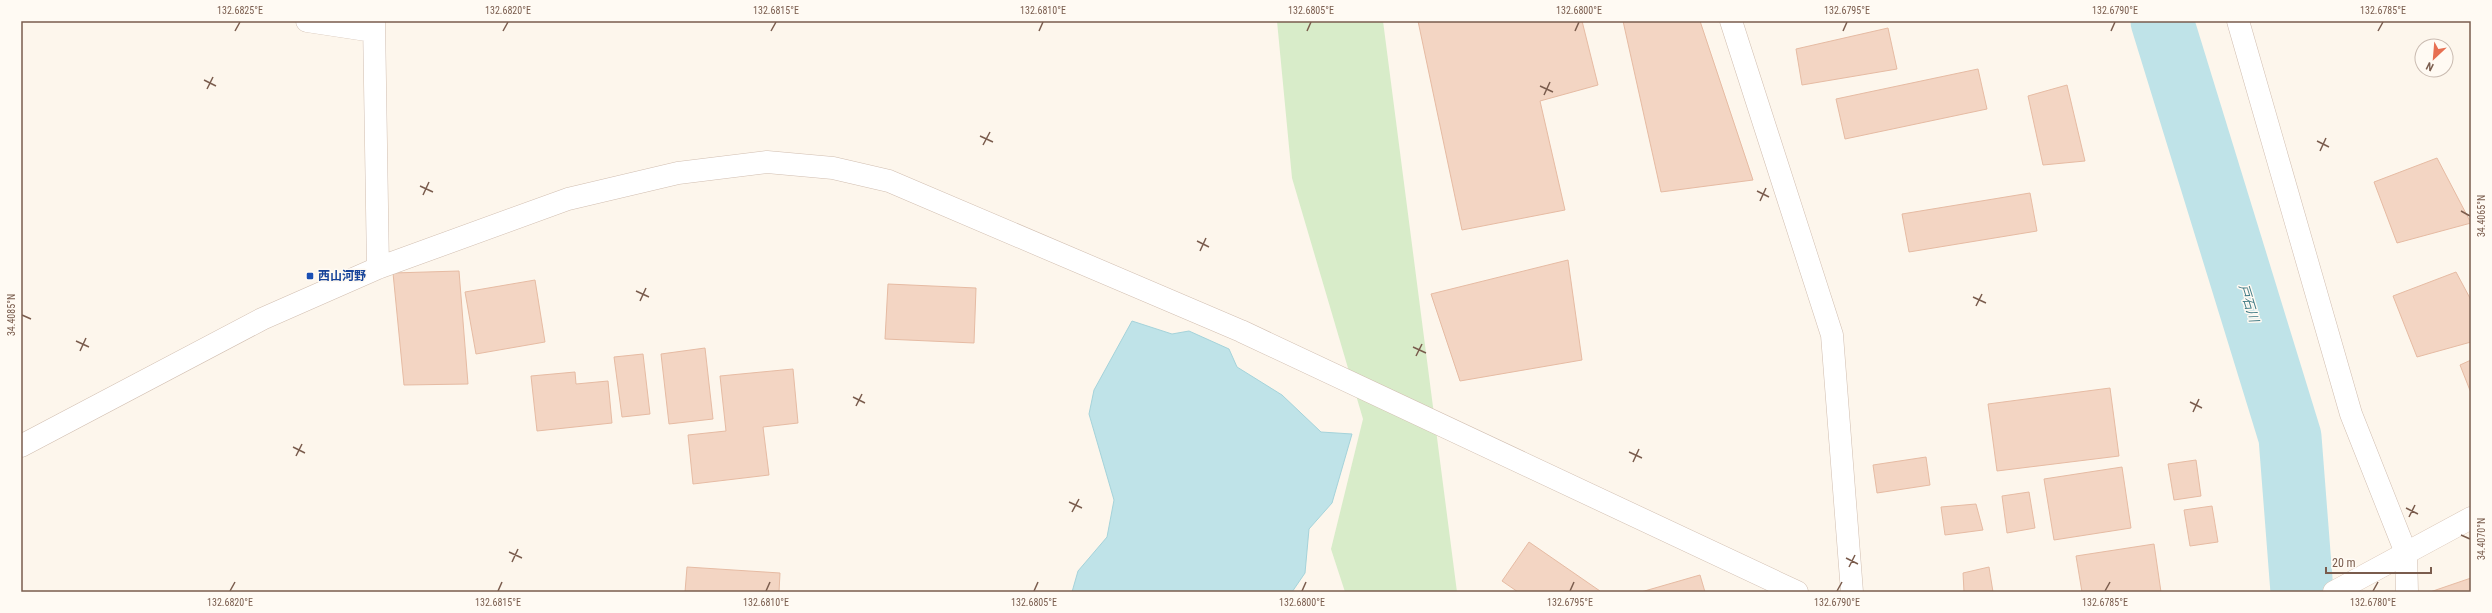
<svg xmlns="http://www.w3.org/2000/svg" width="2492" height="613" font-family="'Roboto Condensed','Noto Sans JP',sans-serif">
<style>
.green{fill:#d8ecc9}
.water{fill:#bfe3e8;stroke:#a5d3da}
.lines{fill:none;stroke-linecap:round;stroke-linejoin:round}
.river{stroke:#bfe3e8;stroke-width:63}
.building{fill:#f3d5c3;stroke:#e6bba3}
.street-casing{stroke:#d1beb0;stroke-width:23}
.secondary-casing{stroke:#d6c0b0;stroke-width:23}
.street{stroke:#fff;stroke-width:22}
.secondary{stroke:#fff;stroke-width:22}
.ticks{fill:none;stroke:#7a5c4d;stroke-width:1.5}
.transit-dot{fill:#1a4fb4;stroke:#fffaf3;stroke-width:1.5}
.labels{text-anchor:middle;dominant-baseline:central;stroke-width:3;stroke-linejoin:round;paint-order:stroke}
.transit-label{font-size:12px;font-weight:bold;fill:#164399;stroke:#fffaf3;text-anchor:start}
.water-label{font-size:13px;font-style:italic;fill:#437c86;stroke:#fffaf3}
.neatline{fill:none;stroke:#7a5c4d;stroke-width:1.5}
.ticks-label{font-size:10px;text-anchor:middle;fill:#7a5c4d}
</style>
<rect width="100%" height="100%" fill="#fdf6ec"/>
<!-- green -->
<path class="green" d="M1277,21H1383L1457,592H1345L1331,549L1363,419L1292,178Z"/>
<!-- water -->
<path class="water" d="M1132,321L1172,334L1189,331L1229,349L1237,367L1282,395L1321,432L1352,434L1332,503L1309,529L1305,573L1292,592H1072L1078,571L1107,537L1114,500L1089,414L1094,390Z"/>
<g class="lines">
<!-- river -->
<path class="river" d="M2162,21L2290,437L2302,592"/>
</g>
<!-- building -->
<path class="building" d="M1418,21H1582L1598,85L1540,101L1565,210L1462,230Z
M1623,21H1700L1753,180L1661,192Z
M1888,28L1897,69L1802,85L1796,49Z
M1978,69L1987,109L1845,139L1836,99Z
M2067,85L2085,161L2043,165L2028,96Z
M2437,158L2471,223L2397,243L2374,182Z
M2030,193L2037,231L1909,252L1902,214Z
M1568,260L1582,360L1460,381L1431,294Z
M459,271L468,384L404,385L393,273Z
M2456,272L2471,300V342L2417,357L2393,296Z
M535,280L545,342L476,354L465,292Z
M888,284L976,288L974,343L885,339Z
M705,348L713,419L669,424L661,354Z
M643,354L650,414L622,417L614,357Z
M2471,360V393L2460,365Z
M793,369L798,423L763,427L769,475L693,484L688,435L726,431L720,376Z
M575,372L576,384L608,381L612,423L537,431L531,376Z
M2110,388L2119,456L1997,471L1988,404Z
M1926,457L1930,485L1877,493L1873,465Z
M2196,460L2201,496L2174,500L2168,464Z
M2122,467L2131,528L2054,540L2044,479Z
M2029,492L2035,528L2007,533L2002,496Z
M1976,504L1983,530L1945,535L1941,507Z
M2212,506L2218,542L2190,546L2184,510Z
M1529,542L1600,591L1599,592H1518L1502,581Z
M2154,544L2161,592H2082L2076,556Z
M687,567L780,573L779,592H685Z
M1989,567L1993,592H1964L1963,573Z
M1700,575L1705,592H1641Z
M2471,578V592H2430Z"/>
<g class="lines">
<defs>
<path id="street" d="M307,21L373,31
M374,21L378,268
M1731,21L1832,335L1852,592
M2238,21L2351,414L2406,553L2407,592
M21,446L262,319L378,268L568,199L678,173L767,162L833,168L889,181L1241,331L1797,592"/>
<path id="secondary" d="M2334,592L2471,518"/>
</defs>
<!-- street casing -->
<use href="#street" class="street-casing"/>
<!-- secondary casing -->
<use href="#secondary" class="secondary-casing"/>
<!-- street -->
<use href="#street" class="street"/>
<!-- secondary -->
<use href="#secondary" class="secondary"/>
</g>
<!-- ticks -->
<path class="ticks" d="M235,31L240,22M503,31L508,22M771,31L776,22M1039,31L1043,22M1307,31L1311,22M1575,31L1579,22M1843,31L1847,22M2111,31L2115,22M2378,31L2383,22M204,80L216,86M1540,86L1553,92M207,89L213,77M1544,95L1550,82M980,136L993,142M2317,141L2329,147M983,145L990,132M2320,151L2326,138M420,186L433,192M1757,191L1769,197M423,195L429,182M1760,201L1766,188M2461,211L2470,216M1197,241L1209,247M1200,251L1206,238M636,291L649,297M1973,297L1986,303M640,301L646,288M1976,306L1982,294M22,315L31,319M76,341L89,347M1413,347L1426,353M80,351L86,338M1416,356L1422,344M853,397L865,403M2190,402L2202,408M856,406L862,394M2193,412L2199,399M293,447L305,453M1629,452L1642,458M296,456L302,444M1633,462L1639,449M1069,502L1082,508M2406,508L2418,514M1072,512L1079,499M2409,517L2415,505M2461,535L2470,539M509,552L522,558M1846,558L1858,564M512,562L518,549M1849,567L1855,555M230,591L235,582M498,591L502,582M766,591L770,582M1034,591L1038,582M1302,591L1306,582M1570,591L1574,582M1837,591L1842,582M2105,591L2110,582M2373,591L2378,582"/>
<!-- markers -->
<rect class="transit-dot" x="306" y="272" width="8" height="8" rx="2"/>
<g class="labels">
<!-- transit labels -->
<g class="transit-label">
<text x="318" y="276">西山河野</text>
</g>
<!-- water labels -->
<g class="water-label">
<text transform="translate(2249 303) rotate(73)">戸石川</text>
</g>
</g>
<!-- border -->
<rect width="2492" height="613" fill="none" stroke="#fffaf3" stroke-width="44"/>
<!-- north arrow -->
<g transform="translate(2434 58) rotate(206)"><circle r="19" fill="#fffaf3" stroke="#cabbb1"/>
<path d="M0-3L7 15L0 10L-7 15Z" fill="#e76f51"/>
<text y="-6" font-size="11" font-weight="bold" text-anchor="middle" fill="#7a5c4d">N</text>
</g>
<!-- scale -->
<path d="M2326 567v6h105v-6" fill="none" stroke="#7a5c4d" stroke-width="2"/>
<text x="2332" y="567" font-size="12" fill="#7a5c4d" stroke="#fffaf3" stroke-width="3" paint-order="stroke">20 m</text>
<rect x="22" y="22" width="2448" height="569" class="neatline"/>
<g class="ticks-label">
<text x="240" y="14">132.6825°E</text>
<text x="508" y="14">132.6820°E</text>
<text x="776" y="14">132.6815°E</text>
<text x="1043" y="14">132.6810°E</text>
<text x="1311" y="14">132.6805°E</text>
<text x="1579" y="14">132.6800°E</text>
<text x="1847" y="14">132.6795°E</text>
<text x="2115" y="14">132.6790°E</text>
<text x="2383" y="14">132.6785°E</text>
<text transform="translate(2481 216) rotate(-90)" y="4">34.4065°N</text>
<text transform="translate(11 315) rotate(-90)" y="4">34.4085°N</text>
<text transform="translate(2481 539) rotate(-90)" y="4">34.4070°N</text>
<text x="230" y="606">132.6820°E</text>
<text x="498" y="606">132.6815°E</text>
<text x="766" y="606">132.6810°E</text>
<text x="1034" y="606">132.6805°E</text>
<text x="1302" y="606">132.6800°E</text>
<text x="1570" y="606">132.6795°E</text>
<text x="1837" y="606">132.6790°E</text>
<text x="2105" y="606">132.6785°E</text>
<text x="2373" y="606">132.6780°E</text>
</g>
</svg>
